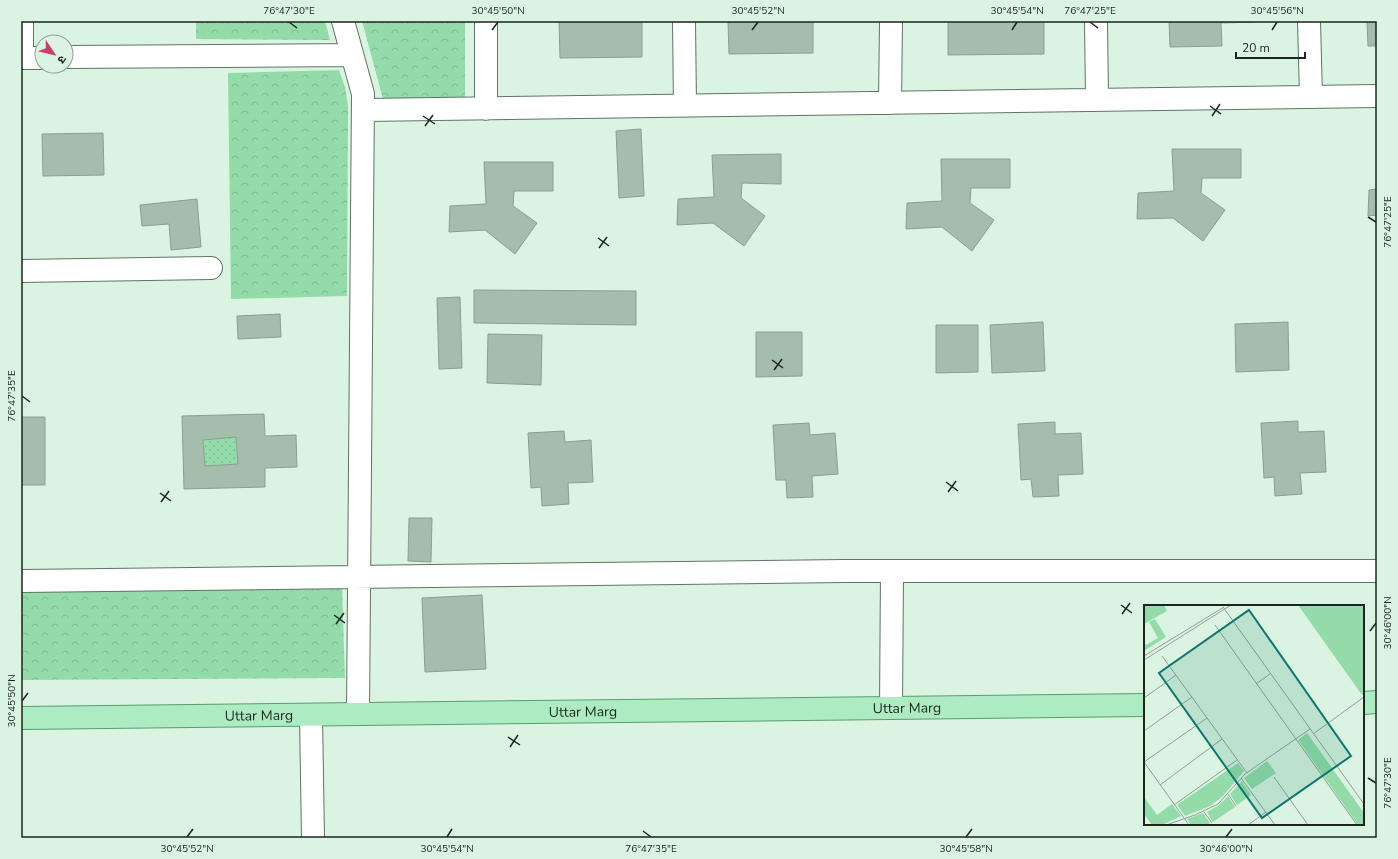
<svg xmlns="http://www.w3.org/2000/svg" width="1398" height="859" font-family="'Nunito Sans','Noto Sans Devanagari',sans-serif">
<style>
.grass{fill:url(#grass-dots)}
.park{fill:url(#park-crowns)}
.building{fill:#a5bdab;stroke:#89a08f;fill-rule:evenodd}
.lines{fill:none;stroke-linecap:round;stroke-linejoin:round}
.minor-casing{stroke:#5e7464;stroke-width:24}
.major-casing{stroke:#579d6f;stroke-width:24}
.minor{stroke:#fff;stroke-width:22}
.major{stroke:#adebc2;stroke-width:22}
.ticks{fill:none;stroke:#1c251f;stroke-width:1.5}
.labels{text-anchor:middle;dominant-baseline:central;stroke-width:3;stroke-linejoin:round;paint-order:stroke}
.street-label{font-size:14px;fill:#1c251f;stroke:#dbf4e1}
.inset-road{fill:none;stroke:#8fa193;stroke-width:1}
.view{fill:#0f766e;fill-opacity:0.15;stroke:#0f766e;stroke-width:2}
.inset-edge{fill:none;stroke:#1c251f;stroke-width:2}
.neatline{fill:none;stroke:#1c251f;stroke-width:1.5}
.ticks-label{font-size:10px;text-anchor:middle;fill:#1c251f}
</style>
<defs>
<pattern id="grass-dots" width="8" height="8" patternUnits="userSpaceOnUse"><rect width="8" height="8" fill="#93dba9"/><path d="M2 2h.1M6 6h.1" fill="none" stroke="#7ebc91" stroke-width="1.8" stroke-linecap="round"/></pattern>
<pattern id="park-crowns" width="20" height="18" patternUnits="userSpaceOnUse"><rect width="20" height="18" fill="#93dba9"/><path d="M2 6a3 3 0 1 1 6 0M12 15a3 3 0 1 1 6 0" fill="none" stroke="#7ebc91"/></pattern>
</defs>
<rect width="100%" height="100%" fill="#dbf4e1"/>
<!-- grass -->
<path class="grass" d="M236,437L238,464L205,466L203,440Z"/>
<!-- park -->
<path class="park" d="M196,21H325L330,40L196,39Z
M362,21H465V98L383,99Z
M339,70L345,87L348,106L347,296L231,299L228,73Z
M342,585L345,678L21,680V588Z"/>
<!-- building -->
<path class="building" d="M559,21H642V57L560,58Z
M728,21H813V53L729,54Z
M948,21H1044V54L948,55Z
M1169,21H1255V22L1221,23L1222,46L1170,47Z
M1367,21H1377V46H1368Z
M641,129L644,196L619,198L616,131Z
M103,133L104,175L43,176L42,134Z
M1172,149H1241V178H1202L1201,193L1225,210L1203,241L1173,218L1137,219L1138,193L1174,191Z
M781,154V184L742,183L741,198L765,216L744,246L713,223L677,225L678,199L714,197L712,155Z
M941,159H1010V188H971L970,203L994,220L972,251L942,227L906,229L907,203L942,201Z
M484,162H553V191H514L513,206L537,223L515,254L485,230L449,232L450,206L486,204Z
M1377,189V215L1368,216L1369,190Z
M197,199L201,247L171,250L169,224L142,226L140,205Z
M474,290L636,291V325L474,323Z
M460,297L462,368L439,369L437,298Z
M280,314L281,337L238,339L237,316Z
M1043,322L1045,371L992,373L990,325Z
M1288,322L1289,370L1236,372L1235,324Z
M936,325H978V372L936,373Z
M756,332H802V376L756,377Z
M488,334L542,335L541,385L487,383Z
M264,414L265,436L296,435L297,467L265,468V487L184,489L182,416ZM236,437L238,464L205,466L203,440Z
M21,417H45V485H21L22,439H21Z
M1298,421V432L1324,431L1326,472L1300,473L1302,494L1275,496L1274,477L1264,478L1261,423Z
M1055,422V434L1081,433L1083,474L1058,475L1059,496L1033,497L1031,479L1021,480L1018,424Z
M809,423L810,435L835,433L838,474L812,476L813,497L787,498L786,480H776L773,425Z
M564,431L565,442L591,440L593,482L568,483L569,504L542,506L541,487L531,488L528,433Z
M409,518H432L431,562L408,561Z
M482,595L486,669L425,672L422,598Z"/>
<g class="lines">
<defs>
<path id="minor" d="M22,21V58
M343,21L363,94L358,714
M486,21V109
M684,21L685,106
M1096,21L1097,99
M1309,21L1311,97
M66,57L352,55
M21,58H42
M890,103L891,21
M363,110L1377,96
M21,271L211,268
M21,581L844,571H1377
M891,708L892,571
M311,715L313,838"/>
<g id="major">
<path d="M1363,703L1377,702"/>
<path id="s1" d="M21,718L1145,705"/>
</g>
</defs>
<!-- minor casing -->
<use href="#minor" class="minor-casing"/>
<!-- major casing -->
<use href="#major" class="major-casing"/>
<!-- minor -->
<use href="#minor" class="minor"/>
<!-- major -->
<use href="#major" class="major"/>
</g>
<!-- ticks -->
<path class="ticks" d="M289,22L297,28M1090,22L1098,28M492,30L498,22M752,30L758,22M1012,30L1017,22M1272,30L1277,22M1210,106L1221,114M423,116L435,124M1212,116L1220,104M425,126L433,115M1368,217L1376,222M598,238L609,246M599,248L607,237M772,360L783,368M774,370L782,359M22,396L30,402M946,482L958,491M948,492L956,481M160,493L171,501M161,502L169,491M1121,605L1132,613M1122,614L1130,603M334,615L345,623M336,624L344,613M1370,631L1376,623M22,701L28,693M508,737L520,745M510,747L518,735M1368,778L1376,783M643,831L651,837M187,837L193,829M447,837L452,829M966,837L972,829M1226,837L1232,829"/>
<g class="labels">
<!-- street labels -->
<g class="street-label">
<text stroke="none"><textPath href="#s1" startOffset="886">Uttar Marg</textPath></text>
<text stroke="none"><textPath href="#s1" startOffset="562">Uttar Marg</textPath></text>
<text stroke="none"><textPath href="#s1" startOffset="238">Uttar Marg</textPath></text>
</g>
</g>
<!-- overview -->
<g transform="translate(1144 605)">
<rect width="220" height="220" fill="#dbf4e1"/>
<path d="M0,0H20L23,6L0,19ZM11,14L22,32L0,46V37L2,40L14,33L5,17Z" fill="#93dba9"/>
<path d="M154,0H220V88L218,90ZM163,128L220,208V220H214L154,135ZM123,156L132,168L108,184L100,173ZM94,158L100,166L79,191L66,201L41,211L33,200ZM98,176L107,190L93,200L86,189ZM84,191L91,202L69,217L63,207L75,200ZM0,192L13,210L28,199L37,211L18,220H8L0,209ZM59,208L66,218L64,220H47L43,214Z" fill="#93dba9"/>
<path class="inset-road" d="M79,2L220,199M71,20L213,220M0,51L80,2M18,51L103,168M0,55L87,0M112,79L126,69M0,93L32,70M0,126L48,92M169,129L220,92M0,157L63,113M0,157L45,220M130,172L164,220M97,173L131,220M16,180L78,134M84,189L92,201M30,200L93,155M60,207L68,218M22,220L51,210L74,199L101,169L166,124M104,220L122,207"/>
<path class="view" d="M105,5L207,151L118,213L15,68Z"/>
<rect width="220" height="220" class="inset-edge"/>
</g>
<!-- border -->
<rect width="1398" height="859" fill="none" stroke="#dbf4e1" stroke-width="44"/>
<!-- north arrow -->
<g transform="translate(54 54) rotate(125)"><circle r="19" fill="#dbf4e1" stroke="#8fa193"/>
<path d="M0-3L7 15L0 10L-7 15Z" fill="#ca3e6f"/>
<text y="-6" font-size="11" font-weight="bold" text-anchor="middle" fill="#1c251f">उ</text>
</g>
<!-- scale -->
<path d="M1236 52v6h69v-6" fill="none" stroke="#1c251f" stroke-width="2"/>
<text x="1242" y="52" font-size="12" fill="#1c251f" stroke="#dbf4e1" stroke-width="3" paint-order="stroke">20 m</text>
<rect x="22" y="22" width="1354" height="815" class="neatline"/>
<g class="ticks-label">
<text x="289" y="14">76°47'30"E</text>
<text x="498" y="14">30°45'50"N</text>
<text x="758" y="14">30°45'52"N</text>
<text x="1017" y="14">30°45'54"N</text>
<text x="1090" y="14">76°47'25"E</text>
<text x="1277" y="14">30°45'56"N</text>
<text transform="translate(1387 222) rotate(-90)" y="4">76°47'25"E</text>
<text transform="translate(11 396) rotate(-90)" y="4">76°47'35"E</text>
<text transform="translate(1387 623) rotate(-90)" y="4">30°46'00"N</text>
<text transform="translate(11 701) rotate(-90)" y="4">30°45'50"N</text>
<text transform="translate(1387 783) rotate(-90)" y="4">76°47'30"E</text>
<text x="187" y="852">30°45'52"N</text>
<text x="447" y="852">30°45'54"N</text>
<text x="651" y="852">76°47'35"E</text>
<text x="966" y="852">30°45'58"N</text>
<text x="1226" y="852">30°46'00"N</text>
</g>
</svg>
